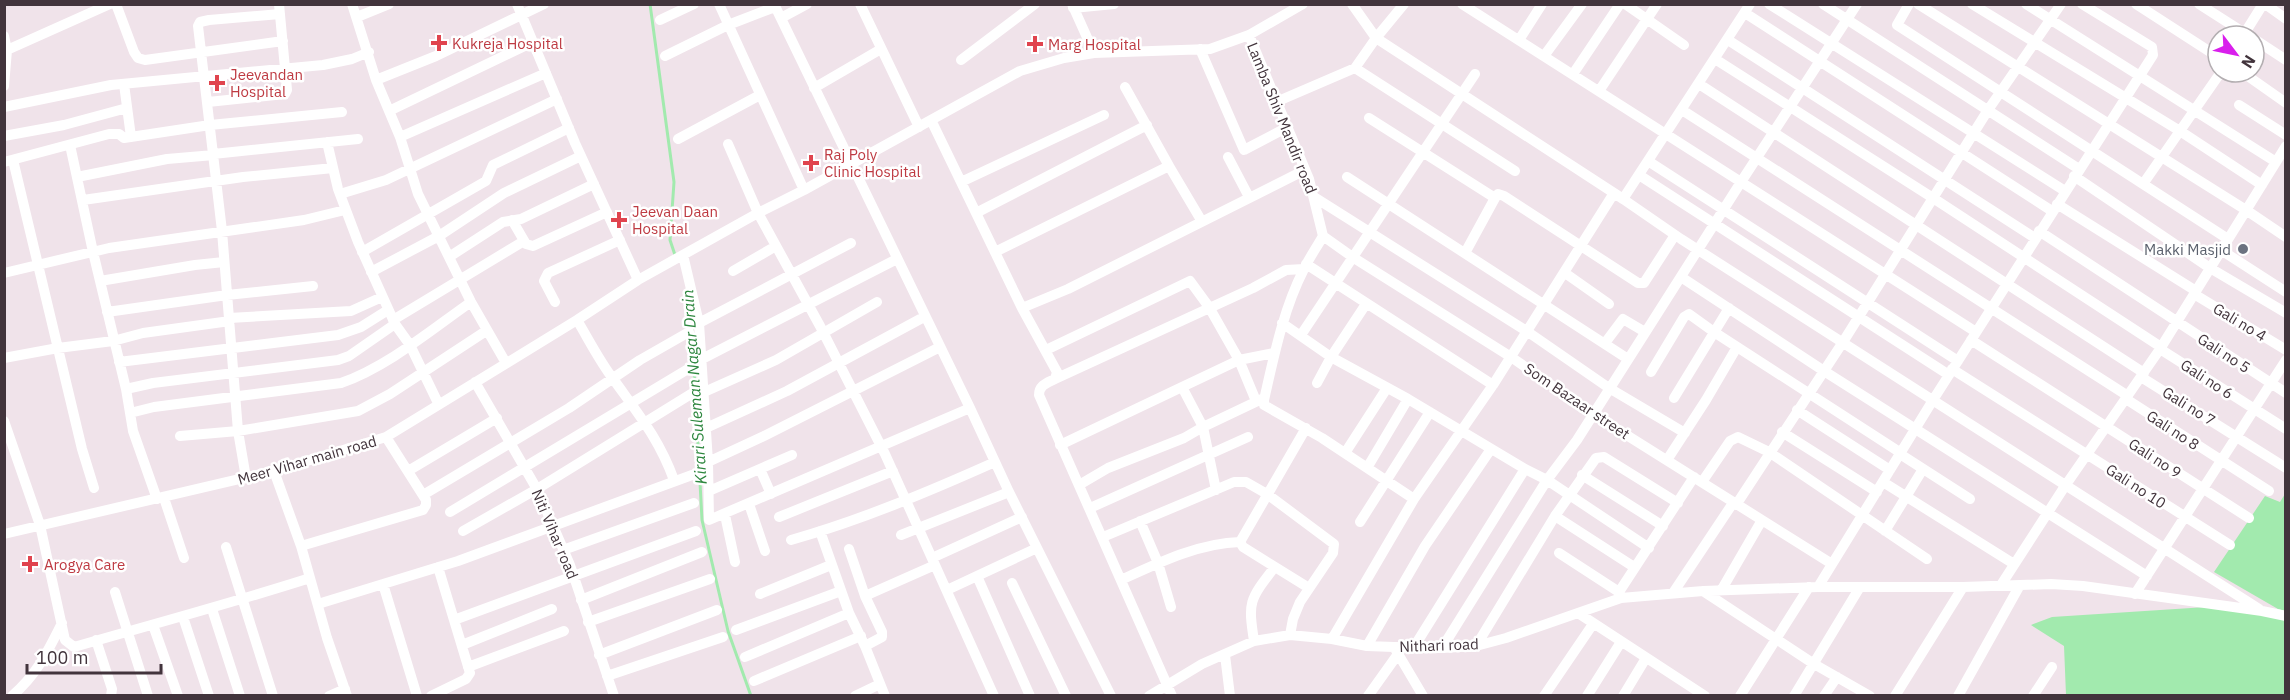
<svg xmlns="http://www.w3.org/2000/svg" width="2290" height="700" font-family="'IBM Plex Sans',sans-serif">
<style>
.water{fill:#a2eaae}
.lines{fill:none;stroke-linecap:round;stroke-linejoin:round}
.stream{stroke:#a2eaae;stroke-width:3}
.minor{stroke:#fff;stroke-width:10}
.health-dot{fill:#e0444e;stroke:#fff;stroke-width:2}
.worship-dot{fill:#6b7280;stroke:#fff;stroke-width:2}
.labels{text-anchor:middle;dominant-baseline:central;stroke-width:5;stroke-linejoin:round;paint-order:stroke}
.health-label{font-size:15px;fill:#be3a42;stroke:#fff;text-anchor:start}
.street-label{font-size:15px;fill:#42343c;stroke:#fff}
.worship-label{font-size:15px;fill:#5b616d;stroke:#fff;text-anchor:end}
.water-label{font-size:16px;font-style:italic;fill:#2e873f;stroke:#fff}
</style>
<rect width="100%" height="100%" fill="#f0e3ea"/>
<!-- water -->
<path class="water" d="M2285,494V611L2278,609L2214,572L2265,496L2280,502Z
M2222,606L2285,616V695H2066L2064,646L2031,625L2052,617Z"/>
<g class="lines">
<!-- stream -->
<path class="stream" d="M650,4L674,182L670,240L675,255
M691,312L702,520L728,631L751,696"/>
<!-- minor -->
<path class="minor" d="M116,4L134,52L138,58L145,60L283,41
M352,4L376,80L400,137L418,194L471,302L506,363
M517,4L575,143L638,280
M719,4L804,190
M774,4L970,408L1009,492L1111,696
M860,4L919,127
M1072,4L1094,53
M1352,4L1376,38L1614,193
M1462,4L1976,332
M1625,4L1684,45
M1769,4L2065,191
M1823,4L2079,169
M1909,4L1897,25L2228,239
M1918,4L2246,210L2286,237
M1972,4L2180,131L2262,185
M2026,4L2276,162
M2136,4L2218,57
M2199,4L2249,36
M2265,4L2286,19
M1073,8L1114,4
M1745,13L2052,211
M357,17L389,4
M781,18L807,4
M660,20L694,4
M1249,35L1309,179L1323,236
M4,36L7,50L4,86
M2243,36L2263,4
M2254,39L2286,60
M1519,40L1542,4
M1728,40L2035,238
M1200,49L1244,150L1286,128
M7,50L110,4
M665,56L728,25L775,7
M1544,56L1582,4
M1715,59L1933,198L2161,347
M961,60L1035,4
M1355,68L1515,171
M2242,72L2286,103
M1573,74L1620,4
M376,80L436,56L544,4
M124,84L131,137
M1699,84L2144,373
M1125,87L1169,166
M814,88L881,49
M1599,91L1657,4
M208,102L285,94L287,90L279,4
M1276,102L1355,68L1376,38L1404,4
M2239,105L2286,135
M4,107L111,85L323,65L352,59L369,52
M1682,110L2128,396
M389,111L533,42
M1369,118L1495,198L1498,194L1504,196L1638,283H1644L1675,235
M931,120L1022,308
M4,136L64,125L127,108
M400,137L546,73
M678,139L760,95
M327,142L338,189L358,242L395,324L410,345L438,403
M728,144L758,213L820,326L885,454L994,696
M70,145L93,252L126,389L133,431L157,499
M213,154L358,139
M1228,157L1249,197
M13,160L82,449L94,488
M1648,161L1958,361
M4,162L109,134H119L124,138L210,125L342,112
M1639,175L1949,375
M2074,176L2210,268L2286,313
M77,177L167,159L214,155
M1347,177L1628,359
M961,182L1104,115
M2143,184L2221,72
M340,194L386,180L557,99
M1314,197L1528,332L1609,388L1685,433
M1623,199L1681,239L2259,609
M83,200L243,177L333,168
M2057,204L2196,291
M976,213L1147,125
M512,220L526,244L533,246L607,212
M2039,231L2286,393
M1323,236L1354,258L1511,357L1593,414L1832,564
M1323,236C1317,247 1309,258 1304,269C1283,310 1274,356 1264,400V405L1322,438L1414,499
M2221,250L2286,292
M362,252L486,181L493,165L569,128
M995,252L1169,166L1201,220
M1465,253L1495,198
M683,255L699,323L708,462L709,520L970,408
M449,257L503,222L521,219L594,184
M1306,264L1493,385
M733,271L776,246
M371,272L439,236L504,193L581,156
M4,273L109,248L304,220L345,210
M1565,273L1609,304
M1681,277L1824,371L2147,576
M100,281L195,265L224,262
M2194,294L2286,350
M555,302L544,281L548,273L620,240
M107,312L227,295L313,286
M229,318L351,311L382,297
M393,320L524,241
M577,320C589,340 600,362 614,380C639,415 659,439 674,480
M699,323L851,243
M1282,323L1331,357L1408,399L1525,469L1547,480L1649,548
M1301,335L1475,74
M1971,340L2249,518
M1605,343L1623,319L1645,332
M2160,349L2286,429
M1046,350L1190,281L1209,307L1239,360L1274,353
M4,358L58,348L113,341L143,333L230,321
M702,359L897,259
M119,362L338,335L361,327L388,310
M1952,369L2230,545
M1651,372L1684,317L1689,314L1714,332L1901,453
M2141,377L2286,468
M1055,379L1253,288L1286,270L1304,269
M475,382L538,491L570,565L614,696
M1317,383L1331,357L1366,304
M1182,387L1239,360L1256,401
M126,389L153,383L338,360L349,356L395,324
M702,393L776,360L877,302
M1674,398L1729,308
M2126,399L2269,491
M1797,410L1890,470
M130,413L154,407L341,383C387,367 431,330 471,302
M4,421L40,525L65,640L74,647C153,624 232,603 310,578
M706,428L787,391L924,317
M1306,428L1240,542L1243,547L1309,588
M1782,432L1877,492
M180,436L238,431L358,411L390,394L486,331
M1060,445L1182,387L1203,427L1264,398
M1345,453L1387,388
M1900,454L1970,499
M1667,460L1706,400L1737,347
M708,462L764,436L940,347
M1367,468L1408,399
M760,469L771,494
M274,471L301,546L327,638L347,696
M408,471L497,418
M1582,475L1663,526
M246,478L238,431L222,231L198,26L200,22L209,20L280,14
M1702,482L1730,441L1738,437L1769,452L1927,559
M1883,482L2014,564
M1079,485L1108,468L1184,438L1203,427L1216,490
M709,491L792,455
M423,495L569,408L640,360L689,332
M164,498L184,558
M749,504L765,551
M1736,505L1843,342L1988,110L2061,4
M1090,508L1248,437
M450,512L688,369
M725,515L735,562
M1555,516L1634,567
M779,517L893,471
M1140,521L1158,563L1171,607
M1360,522L1430,412
M463,531L537,489L691,394
M820,531L849,613L865,646L885,696
M1885,531L1923,469
M4,534L274,471L386,437L577,320L638,280L758,213L804,190L1020,71L1064,58L1094,53L1210,49L1249,35L1303,4
M901,535L1009,492
M1103,537L1234,482H1246L1267,494L1334,544L1333,553L1300,602L1293,619L1290,635
M791,540C861,520 928,492 995,462
M301,546L423,510L426,505V500L386,437
M226,547L273,696
M849,549L865,596
M563,550L694,503
M1559,553L1619,592
M932,558L1022,517
M977,576L1030,696
M1121,580C1158,563 1199,543 1240,542
M1012,583L1066,696
M383,584L417,696
M2001,585L2065,486L2160,349L2286,146
M1818,587L1933,400L2153,55L2152,47L2082,4
M1722,589L1762,520
M947,590L1037,548
M1703,591L1814,664L1870,696
M115,592L148,696
M1673,593L1733,503
M760,594L831,565
M2135,594L2286,360
M1621,598L1619,592L1694,477
M581,600L702,552
M318,604L458,561L692,475
M212,609L240,696
M1578,613L1705,696
M183,617L209,696
M454,620L696,531
M588,622L710,579
M153,625L178,696
M736,630L841,591
M1332,639L1414,499L1493,385L1614,193L1623,199L1750,4
M96,640L112,689L111,696
M1254,641C1248,602 1249,600 1274,568
M462,645L552,609
M865,646L882,637V632L865,596L935,565
M1367,646L1425,546L1491,449
M1476,646L1555,516L1596,458L1604,457L1678,503
M1394,647L1423,696
M1414,647L1525,469
M1442,648L1547,480L1577,440L1741,182L1857,4
M599,655L717,610
M1225,655L1230,696
M745,657L849,613
M468,667L564,631
M607,676L723,637
M754,681L861,636
M12,696C37,674 47,653 62,623
M329,696L345,689
M431,696L466,679L470,673L438,567
M855,696L880,684
M1149,696L1202,664L1254,641L1290,635L1332,639L1367,646L1394,647L1442,648L1476,646L1506,638L1621,598L1703,591L1818,587H1963L2051,584L2083,586L2262,611L2286,616
M1172,696L1039,395C1039,385 1047,383 1055,379L1057,372L1022,308L1068,289L1305,170
M1368,696L1398,654
M1544,696L1593,624
M1587,696L1621,642
M1623,696L1646,658
M1740,696L1809,587
M1794,696L1860,587
M1824,696L1837,677
M1895,696L1963,587
M1958,696L2020,585
M2033,696L2052,667"/>
</g>
<!-- markers -->
<g class="health-dot">
<path d="M436 34h6v6h6v6h-6v6h-6v-6h-6v-6h6z"/>
<path d="M1032 35h6v6h6v6h-6v6h-6v-6h-6v-6h6z"/>
<path d="M214 74h6v6h6v6h-6v6h-6v-6h-6v-6h6z"/>
<path d="M808 154h6v6h6v6h-6v6h-6v-6h-6v-6h6z"/>
<path d="M616 211h6v6h6v6h-6v6h-6v-6h-6v-6h6z"/>
<path d="M27 555h6v6h6v6h-6v6h-6v-6h-6v-6h6z"/>
</g>
<circle class="worship-dot" cx="2243" cy="249" r="6"/>
<g class="labels">
<!-- health labels -->
<g class="health-label">
<text x="452" y="43">Kukreja Hospital</text>
<text x="1048" y="44">Marg Hospital</text>
<text x="230" y="74">Jeevandan<tspan x="230" dy="17">Hospital</tspan></text>
<text x="824" y="154">Raj Poly<tspan x="824" dy="17">Clinic Hospital</tspan></text>
<text x="632" y="211">Jeevan Daan<tspan x="632" dy="17">Hospital</tspan></text>
<text x="44" y="564">Arogya Care</text>
</g>
<!-- street labels -->
<g class="street-label">
<text transform="translate(1282 118) rotate(68)">Lamba Shiv Mandir road</text>
<text transform="translate(2240 322) rotate(31)">Gali no 4</text>
<text transform="translate(2224 353) rotate(33)">Gali no 5</text>
<text transform="translate(2207 379) rotate(33)">Gali no 6</text>
<text transform="translate(1577 401) rotate(34)">Som Bazaar street</text>
<text transform="translate(2189 406) rotate(32)">Gali no 7</text>
<text transform="translate(2173 430) rotate(33)">Gali no 8</text>
<text transform="translate(2155 458) rotate(33)">Gali no 9</text>
<text transform="translate(307 460) rotate(-16)">Meer Vihar main road</text>
<text transform="translate(2136 486) rotate(33)">Gali no 10</text>
<text transform="translate(555 534) rotate(67)">Niti Vihar road</text>
<text transform="translate(1439 645) rotate(-2)">Nithari road</text>
</g>
<!-- worship labels -->
<g class="worship-label">
<text x="2231" y="249">Makki Masjid</text>
</g>
<!-- water labels -->
<g class="water-label">
<text transform="translate(694 387) rotate(-94)">Kirari Suleman Nagar Drain</text>
</g>
</g>
<!-- border -->
<rect width="2290" height="700" fill="none" stroke="#42343c" stroke-width="12"/>
<!-- north arrow -->
<g transform="translate(2236 54) rotate(122)"><circle r="28" fill="#ffffff" stroke="#b3aeb1" stroke-width="1.5"/>
<path d="M0-4.5L10 22L0 15L-10 22Z" fill="#d91fec"/>
<text y="-9" font-size="16" font-weight="bold" text-anchor="middle" fill="#42343c">N</text>
</g>
<!-- scale -->
<path d="M27 664v9h134v-9" fill="none" stroke="#42343c" stroke-width="3"/>
<text x="36" y="664" font-size="18" fill="#42343c" stroke="#ffffff" stroke-width="4.5" paint-order="stroke">100 m</text>
</svg>
